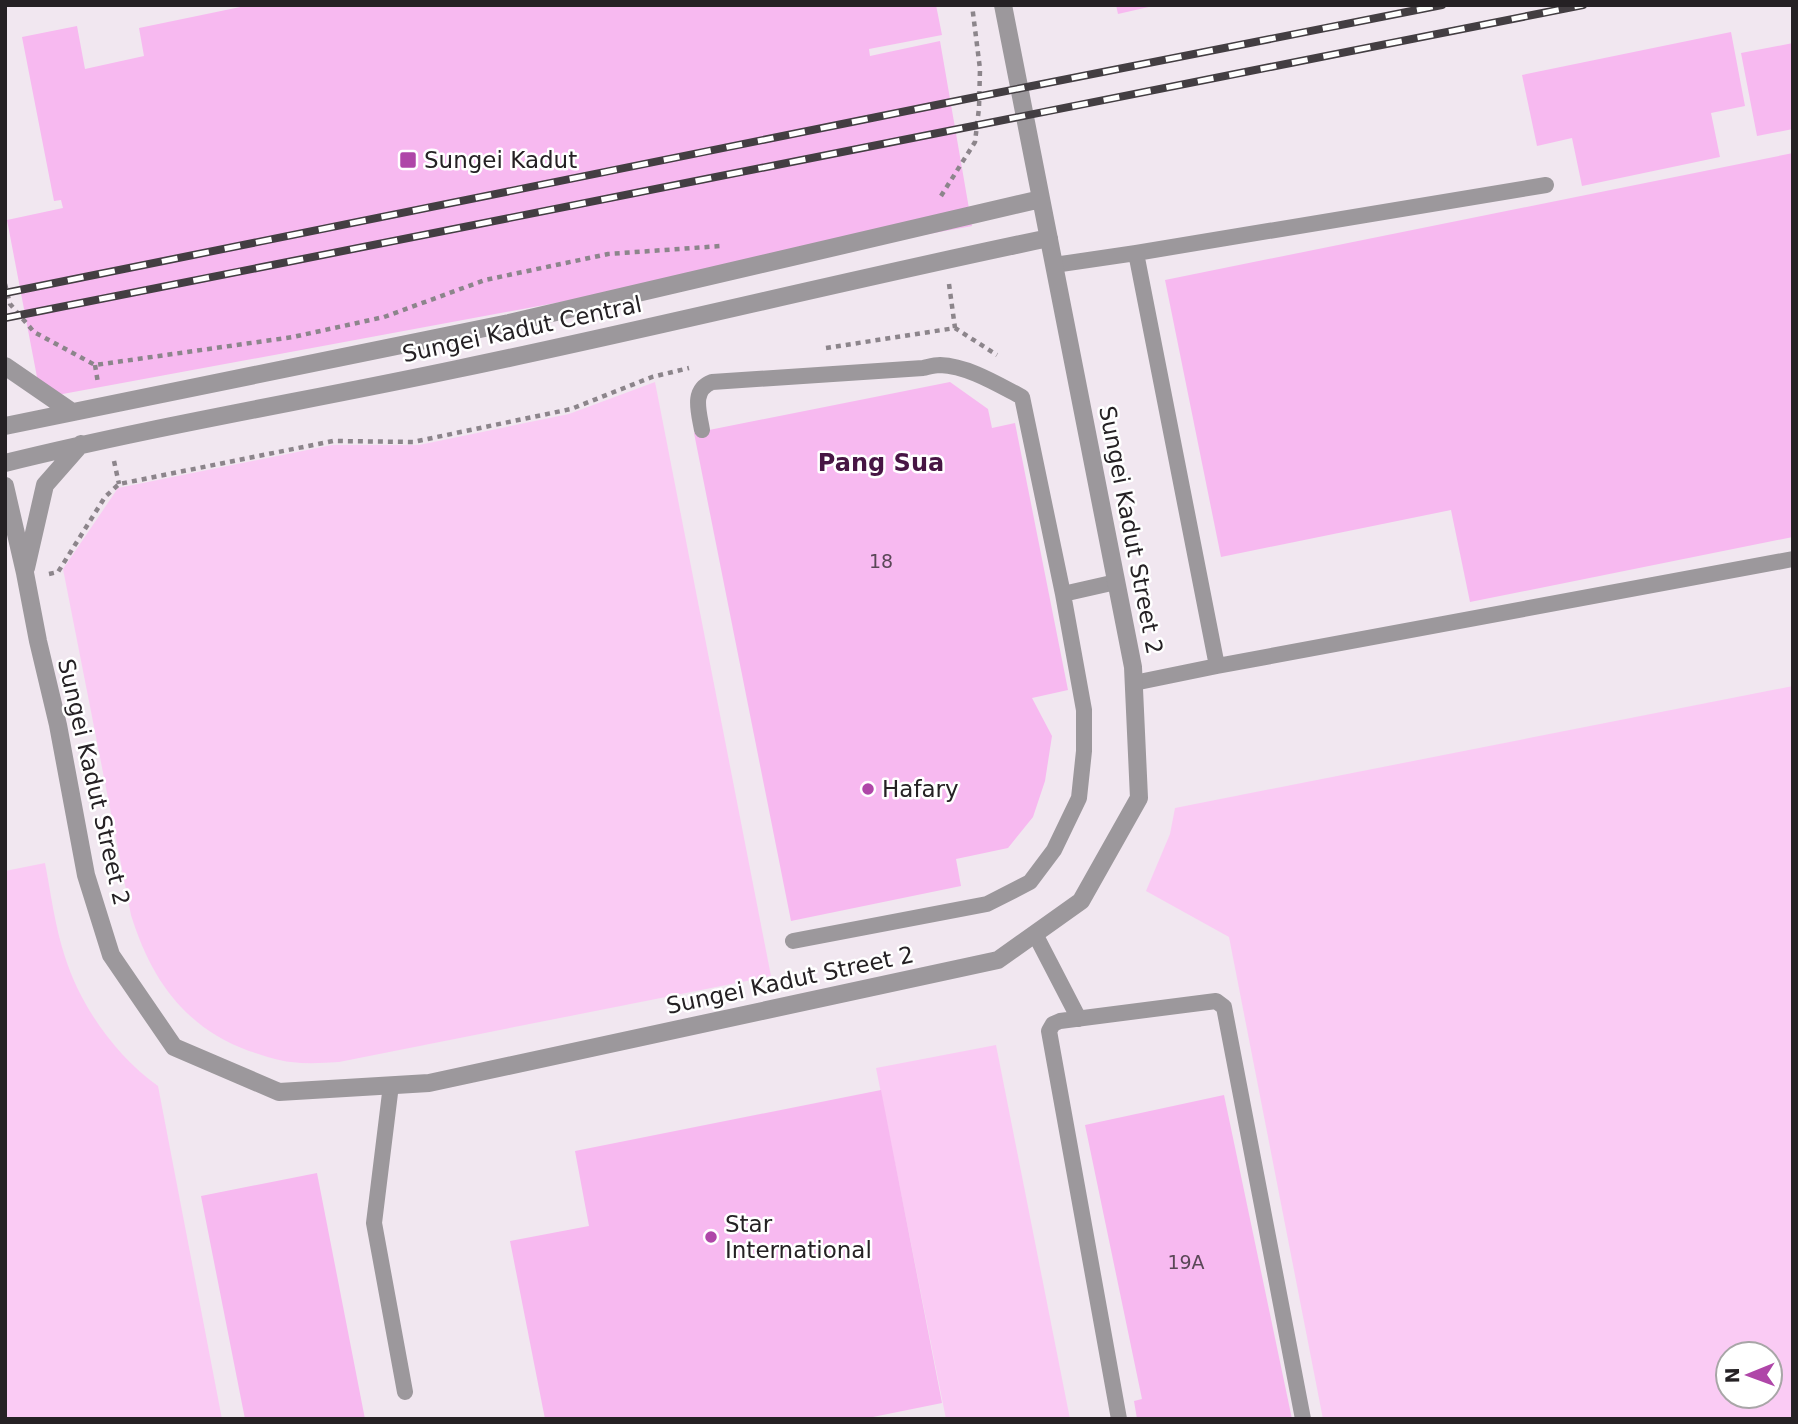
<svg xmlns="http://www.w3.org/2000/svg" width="1798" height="1424" font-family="'DejaVu Sans',sans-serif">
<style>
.green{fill:#facbf4;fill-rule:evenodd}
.building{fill:#f7b9f0}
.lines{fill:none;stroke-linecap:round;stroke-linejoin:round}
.path{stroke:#8c858b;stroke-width:4.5;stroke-dasharray:5 5;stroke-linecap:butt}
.lane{stroke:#9c989c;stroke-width:16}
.street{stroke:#9c989c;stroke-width:18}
.rail-casing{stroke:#433e42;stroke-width:8}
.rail{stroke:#fff;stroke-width:5;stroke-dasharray:16;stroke-linecap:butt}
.poi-dot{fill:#af46a8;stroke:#fff;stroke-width:2.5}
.labels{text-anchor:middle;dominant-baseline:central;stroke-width:5;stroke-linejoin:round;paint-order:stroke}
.number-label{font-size:19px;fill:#5a4757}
.poi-label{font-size:23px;fill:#252124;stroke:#fff;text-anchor:start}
.street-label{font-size:23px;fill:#252124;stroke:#fff}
.neighbourhood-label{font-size:24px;font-weight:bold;fill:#471544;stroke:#fff}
</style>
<rect width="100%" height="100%" fill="#f1e7f0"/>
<!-- green -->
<path class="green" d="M655,382L771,976L339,1062C323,1063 307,1064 291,1062C277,1061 262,1055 249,1051C184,1027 151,979 131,915L63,569L118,488L332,445H419L569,414Z
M1793,686V1419H1323L1229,937L1146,891L1170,834L1175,808ZM1728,1354H1770V1396H1728Z
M45,863C51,894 55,927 65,957C81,1007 116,1056 158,1086L222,1419H5V871Z
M996,1045L1070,1419H946L876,1068Z"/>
<!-- building -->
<path class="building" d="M250,5H936L942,35L869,49L870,56L940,41L972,226L41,398L7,220L63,208L61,200L54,201L22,37L77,26L85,69L144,56L139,28Z
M1116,5H1153V6L1118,14Z
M1731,32L1745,106L1711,113L1720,157L1582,186L1572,138L1537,146L1522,75Z
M1793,43V129L1757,136L1741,53Z
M1793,153V537L1470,602L1451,510L1221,557L1165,280Z
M950,382L988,409L992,428L1015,423L1068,690L1032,698L1052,736L1045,781L1033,817L1008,848L956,859L961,886L791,921L694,433Z
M881,1090L942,1403L863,1419H545L510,1241L589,1226L575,1151Z
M1224,1095L1292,1419H1137L1134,1401L1142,1399L1085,1125Z
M317,1173L365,1419H245L201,1196Z"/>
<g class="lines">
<!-- path -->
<path class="path" d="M941,196L975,142L979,108L980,69L972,5
M5,284L10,304L34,332L95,365L293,337L384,317L485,280L608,254L721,246
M949,284L955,328
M826,348L955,328L997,355
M95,365L98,383
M114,461L119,484
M49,574L58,572L105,497L119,484L333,441L413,442L571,409L652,377L689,368"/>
<!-- lane -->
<path class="lane" d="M1136,253L1217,666
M1054,265L1136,253L1546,185
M702,430C699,412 691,390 712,382L923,368C928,367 934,365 940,365C968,366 997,384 1022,397L1063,594L1084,710V751L1079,798L1054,850L1030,882L987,904L793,941
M1063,594L1116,582
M1134,683L1217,666L1793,559
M1035,934L1079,1019
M391,1085L374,1223L405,1392
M1119,1419L1049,1031L1053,1024L1060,1021L1216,1001L1224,1007L1303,1419"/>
<!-- street -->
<path class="street" d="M5,366L72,412
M5,426L509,323L1041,199
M5,463C155,426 306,401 457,369C655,328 851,279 1049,238
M5,486L25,573L38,641L58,725L86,875L111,955L174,1047L279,1092L429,1083L998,960L1081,901L1139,798L1133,667L1003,5
M26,568L45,485L81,444"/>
<defs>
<path id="rail" d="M5,293L966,99L1442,5
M5,318L1583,5"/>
</defs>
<!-- rail casing -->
<use href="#rail" class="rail-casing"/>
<!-- rail -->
<use href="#rail" class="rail"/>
</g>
<!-- markers -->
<g class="poi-dot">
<rect x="399" y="151" width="18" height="18" rx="3.5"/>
<circle cx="868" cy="789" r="7"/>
<circle cx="711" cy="1237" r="7"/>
</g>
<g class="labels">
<!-- number labels -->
<g class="number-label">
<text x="881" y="561">18</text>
<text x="1186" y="1262">19A</text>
</g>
<!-- poi labels -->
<g class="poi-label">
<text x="424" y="160">Sungei Kadut</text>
<text x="882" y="789">Hafary</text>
<text x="725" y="1224">Star<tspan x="725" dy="26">International</tspan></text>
</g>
<!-- street labels -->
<g class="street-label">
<text transform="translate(522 329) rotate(-12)">Sungei Kadut Central</text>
<text transform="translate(1131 530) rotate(79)">Sungei Kadut Street 2</text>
<text transform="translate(94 782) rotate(77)">Sungei Kadut Street 2</text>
<text transform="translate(790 980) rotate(-12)">Sungei Kadut Street 2</text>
</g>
<!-- neighbourhood labels -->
<g class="neighbourhood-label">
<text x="881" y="463">Pang Sua</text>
</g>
</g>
<!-- border -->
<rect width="1798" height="1424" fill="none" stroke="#252124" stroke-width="14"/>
<!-- north arrow -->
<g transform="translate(1749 1375) rotate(269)"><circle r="33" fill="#ffffff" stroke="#a8a6a7" stroke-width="2"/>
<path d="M0-5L12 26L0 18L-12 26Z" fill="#af46a8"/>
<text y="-10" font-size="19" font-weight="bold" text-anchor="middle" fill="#252124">N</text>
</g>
</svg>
